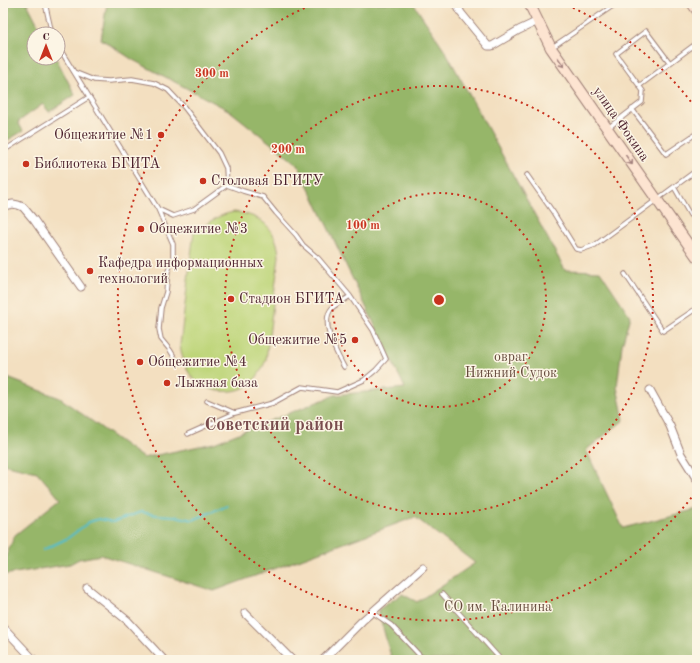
<svg xmlns="http://www.w3.org/2000/svg" width="700" height="663" font-family="'Old Standard TT',serif">
<style>
.green{fill:#bed579;stroke:#847a52}
.forest{fill:#96b669;stroke:#706a4a}
.lines{fill:none;stroke-linecap:round;stroke-linejoin:round}
.stream{stroke:#50bdca;stroke-width:2}
.service-casing{stroke:#9e7f76;stroke-width:5.5}
.minor-casing{stroke:#9e7f76;stroke-width:9}
.secondary-casing{stroke:#9e7f76;stroke-width:12}
.service{stroke:#fff;stroke-width:3.5}
.minor{stroke:#fff;stroke-width:7}
.secondary{stroke:#fde4d1;stroke-width:10}
.oneway{stroke:#a4827e}
.ring{fill:none;stroke:#c8321e;stroke-width:2;stroke-dasharray:2 4}
.poi-dot{fill:#c8321e;stroke:#fcf5e5;stroke-width:1.5}
.labels{text-anchor:middle;dominant-baseline:central;stroke-width:3;stroke-linejoin:round;paint-order:stroke}
.street-label{font-size:14px;fill:#4a1f2b;stroke:#fcf5e5}
.poi-label{font-size:14px;fill:#4a1f2b;stroke:#fcf5e5;text-anchor:start}
.park-label{font-size:14px;fill:#674c3e;stroke:#fcf5e5}
.district-label{font-size:18px;font-weight:bold;fill:#794c4d;stroke:#fcf5e5}
.centre{fill:#c8321e;stroke:#fcf5e5;stroke-width:2}
.ring-label{font-size:12px;text-anchor:middle;font-weight:bold;fill:#c8321e;stroke:#fcf5e5;stroke-width:3;stroke-linejoin:round;paint-order:stroke}
</style>
<rect width="100%" height="100%" fill="#fcf5e5"/>
<filter id="ink" filterUnits="userSpaceOnUse"><feTurbulence type="fractalNoise" baseFrequency=".025" numOctaves="2"/><feDisplacementMap in="SourceGraphic" scale="8" xChannelSelector="R" yChannelSelector="G"/><feConvolveMatrix kernelMatrix="1 2 1 2 8 2 1 2 1" color-interpolation-filters="sRGB"/></filter>
<filter id="wash" filterUnits="userSpaceOnUse"><feTurbulence type="fractalNoise" baseFrequency=".012" numOctaves="4" result="noise"/><feDisplacementMap in="SourceGraphic" scale="16" xChannelSelector="R" yChannelSelector="G"/><feGaussianBlur stdDeviation="0.9" result="paint"/><feColorMatrix in="noise" values="0 0 0 0 0 0 0 0 0 0 0 0 0 0 0 0 0 1.4 0 .05"/><feComposite in="paint" operator="in"/></filter>
<g filter="url(#wash)">
<rect width="100%" height="100%" fill="#f3dfc0"/>
<!-- green -->
<path class="green" d="M234,212C261,215 277,228 279,256L266,360C262,369 257,379 249,385C234,395 210,393 196,381C186,373 182,357 180,345L194,231L200,232C210,220 219,215 234,212Z"/>
<!-- forest -->
<path class="forest" d="M3,3H27L43,34H34V58H56L75,95L49,112L43,104L18,122L23,131L3,143Z
M107,3H413L446,52L565,270L600,271L630,316L622,345L617,387L624,420L586,450L623,528L697,509V660H392L378,610L402,594L417,602L475,563L415,517L214,591L101,555L79,559L70,564L3,575V563L15,535L60,499L37,472L3,464V378L5,377L60,398L143,458L214,443L335,395L405,388L298,165L230,111L133,60L101,39Z"/>
<g class="lines">
<!-- stream -->
<path class="stream" d="M43,550L68,538L89,522L99,519L113,522L141,512L157,515L175,516L193,520L227,505"/>
</g>
</g>
<g filter="url(#ink)">
<g class="lines">
<defs>
<path id="service" d="M45,3L52,34
M58,46L158,209L173,216L194,209L227,185L226,168L219,153L184,107L168,90L154,83L132,79L109,81L94,80L74,72
M551,48L617,3
M639,86L670,63
M632,109L666,154L697,133
M608,128L642,102L643,91L616,54L646,31L670,63L697,43
M3,151L89,97
M527,175L553,212L576,249L581,250L595,245L697,170
M227,185L243,191L263,197L276,213L296,235L303,245L318,258L350,296C345,300 336,304 332,308C319,322 337,354 344,367
M674,187L690,215
M158,209L173,244V259L168,271L166,292L161,308L159,329L161,339L170,350L176,360
M625,274L663,331L697,308
M207,401L235,413
M188,434L235,413L273,403L302,387L337,392L364,380L376,370L386,359L373,330L350,296
M442,594L501,660
M372,612L391,625L424,660"/>
<path id="minor" d="M456,3L461,13L488,46H492L519,30L538,21
M3,206L13,204L18,205L23,207L34,220L81,287
M650,390L670,426L681,454L696,478H697
M87,588L128,621L164,660
M245,613L292,660
M3,627L34,660
M323,660L362,621L423,567"/>
<path id="secondary" d="M529,3L551,48L697,257
M692,3L697,10"/>
</defs>
<!-- service casing -->
<use href="#service" class="service-casing"/>
<!-- minor casing -->
<use href="#minor" class="minor-casing"/>
<!-- secondary casing -->
<use href="#secondary" class="secondary-casing"/>
<!-- service -->
<use href="#service" class="service"/>
<!-- minor -->
<use href="#minor" class="minor"/>
<!-- secondary -->
<use href="#secondary" class="secondary"/>
</g>
<!-- one-way arrows -->
<defs><path id="oneway-shaft" d="M-6 0H5M1.5-3L5.5 0L1.5 3" fill="none" stroke-width="1.6" stroke-linecap="round" stroke-linejoin="round"/></defs>
<g class="oneway">
<use href="#oneway-shaft" transform="translate(561 62) rotate(55)"/>
<use href="#oneway-shaft" transform="translate(629 160) rotate(55)"/>
</g>
</g>
<!-- distance rings -->
<g class="ring">
<circle cx="439" cy="300" r="107"/>
<circle cx="439" cy="300" r="214"/>
<path d="M695 493A321 321 0 1 1 316 3M562 3A321 321 0 0 1 695 107"/>
</g>
<!-- markers -->
<g class="poi-dot">
<circle cx="161" cy="135" r="4"/>
<circle cx="26" cy="164" r="4"/>
<circle cx="203" cy="181" r="4"/>
<circle cx="141" cy="229" r="4"/>
<circle cx="90" cy="271" r="4"/>
<circle cx="231" cy="299" r="4"/>
<circle cx="355" cy="340" r="4"/>
<circle cx="140" cy="362" r="4"/>
<circle cx="167" cy="383" r="4"/>
</g>
<g class="labels">
<!-- street labels -->
<g class="street-label">
<text transform="translate(621 124) rotate(55)">улица Фокина</text>
</g>
<!-- poi labels -->
<g class="poi-label">
<text x="153" y="135" text-anchor="end">Общежитие №1</text>
<text x="34" y="164">Библиотека БГИТА</text>
<text x="211" y="181">Столовая БГИТУ</text>
<text x="149" y="229">Общежитие №3</text>
<text x="98" y="263">Кафедра информационных<tspan x="98" dy="16">технологий</tspan></text>
<text x="239" y="299">Стадион БГИТА</text>
<text x="347" y="340" text-anchor="end">Общежитие №5</text>
<text x="148" y="362">Общежитие №4</text>
<text x="175" y="383">Лыжная база</text>
</g>
<!-- park labels -->
<g class="park-label">
<text x="511" y="357">овраг<tspan x="511" dy="16">Нижний Судок</tspan></text>
<text x="498" y="607">СО им. Калинина</text>
</g>
<!-- district labels -->
<g class="district-label">
<text x="274" y="425">Советский район</text>
</g>
</g>
<circle cx="439" cy="300" r="6" class="centre"/>
<g class="ring-label">
<text x="212" y="77">300 m</text>
<text x="288" y="153">200 m</text>
<text x="363" y="229">100 m</text>
</g>
<!-- margin -->
<rect width="700" height="663" fill="none" stroke="#fcf5e5" stroke-width="16"/>
<!-- north arrow -->
<g transform="translate(46 46)"><circle r="19" fill="#fcf5e5" stroke="#b59f9b"/>
<path d="M0-3L7 15L0 10L-7 15Z" fill="#c8321e"/>
<text y="-6" font-size="11" font-weight="bold" text-anchor="middle" fill="#4a1f2b">С</text>
</g>
</svg>
